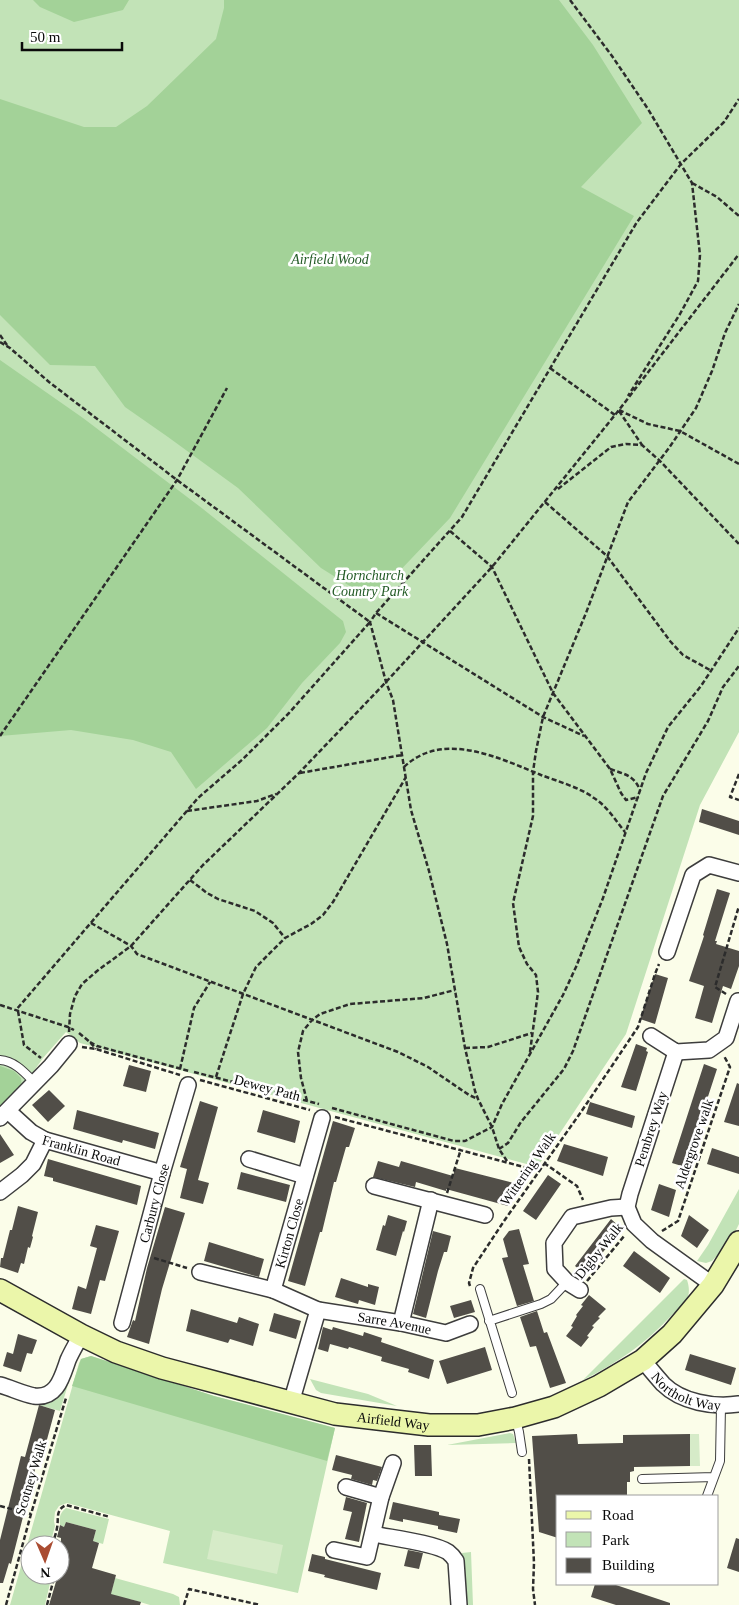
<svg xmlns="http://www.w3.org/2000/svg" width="739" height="1605" font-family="Georgia,serif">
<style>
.green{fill:#c2e3b7}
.forest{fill:#a3d298}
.pitch{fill:#d6ebc8}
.building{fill:#514e48}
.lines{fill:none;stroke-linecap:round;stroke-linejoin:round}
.lane-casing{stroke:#3d3d3d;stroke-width:10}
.street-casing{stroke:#3d3d3d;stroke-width:18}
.secondary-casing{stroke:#2c2c2c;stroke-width:24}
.path{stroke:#2c2c2c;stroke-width:2.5;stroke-dasharray:5 2.5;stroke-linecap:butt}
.lane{stroke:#fff;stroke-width:8}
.street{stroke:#fff;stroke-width:15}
.secondary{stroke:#ebf6aa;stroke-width:21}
.labels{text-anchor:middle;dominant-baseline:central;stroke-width:5;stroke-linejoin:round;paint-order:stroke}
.park-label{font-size:14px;font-style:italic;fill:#225a25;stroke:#fff}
.street-label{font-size:14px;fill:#0a0a0a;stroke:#fff}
</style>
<rect width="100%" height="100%" fill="#fbfde9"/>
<!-- green -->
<path class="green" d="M0,0H739V732L700,805L626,1034L538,1166H534L80,1043L66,1032L43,1058L22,1088L0,1109Z
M739,1189V1224L730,1242L712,1261L706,1263L697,1261L708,1245Z
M684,1279L687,1280C689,1286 690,1293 687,1299C683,1305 676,1311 671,1316C646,1343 616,1364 583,1380Z
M91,1356L214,1396L335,1428L298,1593L163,1563L170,1531L67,1503L59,1506L55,1512L54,1521L55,1526L50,1545H30V1575H48L51,1579L45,1605H10L79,1363L81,1359Z
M70,1378L60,1411L0,1394V1389L56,1397L62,1392Z
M310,1379L368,1394L397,1406L321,1393L316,1390Z
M510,1433L513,1434L516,1443L447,1445Z
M66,1508L109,1519L103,1544L93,1541L96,1530L66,1522L64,1527L60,1525C59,1517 60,1513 66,1508Z
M471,1552L473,1605H465L462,1553Z
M115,1578L173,1594L179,1597L180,1605H150L130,1599L128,1605H108Z"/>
<!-- forest -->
<path class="forest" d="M33,0H129L123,10L74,22L40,7Z
M224,0H559L593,45L642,123L581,187L634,216L450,518L372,600L321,568L238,488L168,437L125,407L95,366L50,365L0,315V99L84,127H116L147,106L216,39L224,8Z
M0,360L83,418L203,509L343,621L346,632L340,643L302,683L267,728L196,789L171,752L133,740L71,730L0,736Z
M0,1066L14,1071L21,1078L22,1088L0,1109Z
M91,1356L214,1396L335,1428L327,1461L72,1386L81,1359Z"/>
<!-- pitch -->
<path class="pitch" d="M690,1434H699L700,1466H690Z
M213,1530L283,1545L277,1574L207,1559Z"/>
<!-- building -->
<path class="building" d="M702,809L739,821V835L699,822Z
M717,889L730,893L715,941H717L716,944L739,951V966L731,989L723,986L712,1023L695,1018L704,986L689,981L704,936L703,935Z
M655,974L668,978L655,1024L640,1019Z
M636,1044L647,1048L646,1051L648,1052L636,1091L621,1087Z
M704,1064L717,1069L685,1167L672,1163Z
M129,1065L151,1071L146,1092L123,1086Z
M737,1083L739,1084V1126L724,1122Z
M49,1090L65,1106L48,1122L32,1105Z
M200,1101L218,1107L198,1180L209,1183L203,1204L180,1198L187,1169L180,1167Z
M590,1102L635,1116L632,1128L586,1114Z
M77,1110L159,1133L155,1149L123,1140L122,1143L73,1129Z
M263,1110L300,1121L295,1143L257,1132Z
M333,1121L355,1128L349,1147H346L336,1182H334L322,1232H320L305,1286L288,1281Z
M0,1134L14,1155L0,1163Z
M564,1144L608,1157L603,1176L557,1161Z
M712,1148L739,1157V1174L707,1164Z
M48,1159L141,1186L137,1205L53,1181V1178L44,1176Z
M378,1161L399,1167L401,1161L453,1176L455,1168L514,1183L508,1206L446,1189V1191L416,1182L415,1187L373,1177Z
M241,1172L290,1185L286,1202L237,1189Z
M548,1175L561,1184L536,1220L523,1211Z
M659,1184L676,1190L669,1217L651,1210Z
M18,1206L38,1212L32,1236L33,1237L30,1248L28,1247L24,1264L21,1263L18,1273L0,1267L1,1258H3L10,1230H12Z
M165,1207L185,1213L162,1289L149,1344L127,1337L133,1320L135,1321L147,1268Z
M388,1215L407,1221L404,1232L403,1231L396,1256L376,1250L383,1225L385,1226Z
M689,1215L709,1230L697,1248L681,1236Z
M611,1219L622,1229L585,1274L575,1266Z
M96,1225L119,1231L105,1281L100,1280L91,1314L72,1309L78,1286L86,1289L97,1248L90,1246Z
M519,1229L529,1264L523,1265L534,1301L517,1306L502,1258L508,1257L503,1239L509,1231Z
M433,1231L451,1236L447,1252H444L438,1271L426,1318L413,1314Z
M209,1242L264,1259L259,1277L204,1261Z
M634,1251L670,1278L660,1293L623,1266Z
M341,1278L368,1287V1284L379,1287L375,1305L359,1300L358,1304L335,1297Z
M589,1295L606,1309L598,1317L600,1318L592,1326L594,1327L587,1336L589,1337L581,1347L566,1336L573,1327L571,1326L577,1316L576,1315L583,1306L581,1305Z
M471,1300L475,1312L454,1318L450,1306Z
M191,1309L237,1323L239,1317L259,1324L253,1346L230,1339L228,1343L186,1331Z
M537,1311L544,1333L547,1332L566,1383L550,1388L536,1346L530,1347L520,1317Z
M274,1313L301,1321L296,1339L269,1331Z
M323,1327L332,1330L333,1327L363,1336L364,1332L382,1338L381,1342L434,1360L429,1379L408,1372L409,1369L381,1361L382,1357L349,1347L348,1349L330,1344L328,1352L318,1349Z
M18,1334L37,1340L32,1354L27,1353L21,1372L3,1366L7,1352L13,1354Z
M485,1347L492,1370L447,1384L439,1361Z
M690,1354L736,1368L731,1385L685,1370Z
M39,1405L55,1410L42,1458H38L11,1564L9,1563L3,1583H0V1540L21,1456L25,1457Z
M577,1434L578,1444L623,1443V1435L690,1434V1466L634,1467V1471L630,1472V1482H627V1496H558V1538L539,1532L532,1436Z
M414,1445H431L432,1476H415Z
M336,1455L382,1467L377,1481L373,1480L372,1485L351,1479L352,1475L332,1470Z
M346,1497L367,1503L359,1542L345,1539L352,1512L343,1510Z
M393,1502L439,1512V1515L460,1519L457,1533L438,1529V1526L403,1519V1522L389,1519Z
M66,1522L96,1530L93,1541L99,1543L92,1568L116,1575L111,1594L141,1602L140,1605H49L58,1575H60L61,1538L57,1537L60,1525L64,1527Z
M736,1538L739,1539V1572L727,1568Z
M408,1550L423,1553L419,1569L404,1566Z
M312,1554L325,1557V1559L381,1573L377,1590L324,1577L325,1575L308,1571Z
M595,1584H613L670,1603V1605H616L591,1597Z"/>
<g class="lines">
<defs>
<path id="lane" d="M0,1060C15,1061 25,1073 35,1083
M480,1289L512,1393
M489,1321L541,1304L551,1299L567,1282
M516,1420L519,1432L522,1452
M642,1479L714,1477
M707,1496L720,1461L721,1406"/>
<g id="street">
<path d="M667,952L693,875L709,865L739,873"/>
<path d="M651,1036L676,1052L709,1050L726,1038L738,1001"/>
<path d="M676,1052L630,1194L627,1207L634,1224L652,1241L713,1285"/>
<path id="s1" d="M8,1111L31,1132L45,1140L162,1173"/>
<path d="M0,1118L51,1066L69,1044"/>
<path d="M249,1159L305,1176"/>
<path d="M374,1186L485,1215"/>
<path d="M0,1192L22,1175L33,1164L45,1140"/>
<path id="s2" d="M200,1272L273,1290L318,1310L401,1323L446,1333L470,1324"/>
<path id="s3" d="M273,1290L322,1118"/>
<path d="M580,1290L567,1282L555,1269L554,1243L572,1217L611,1208L627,1207"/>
<path id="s4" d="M122,1323L162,1173L188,1085"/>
<path d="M401,1323L431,1200"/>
<path id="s5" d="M643,1360C649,1368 656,1376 663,1384C681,1402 714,1408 739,1404"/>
<path d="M0,1385C11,1388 23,1394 34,1396C57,1399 62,1377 68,1360C72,1351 77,1343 81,1335"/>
<path d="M291,1403L318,1310"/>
<path d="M346,1487L381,1497"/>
<path d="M373,1534C392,1538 434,1543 448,1552C452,1555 454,1558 456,1561L459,1605"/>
<path d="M334,1550L367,1557L381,1497L393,1463"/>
</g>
<g id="secondary">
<path id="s6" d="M0,1290L81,1335L116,1352L162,1368L335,1414L429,1425H478L515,1418L554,1407L599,1386L643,1360L672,1334L713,1285L739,1242"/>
</g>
</defs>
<!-- lane casing -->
<use href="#lane" class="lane-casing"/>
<!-- street casing -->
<use href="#street" class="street-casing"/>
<!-- secondary casing -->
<use href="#secondary" class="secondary-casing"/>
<!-- path -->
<path class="path" d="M570,0L612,56L648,109L692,183L700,255L698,281L680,314L628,396
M692,183L717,197L739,216
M0,335L7,345
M0,342L10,348L49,382L177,480L370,622L289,713L243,759L198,798L16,1010
M550,368L615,415
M619,410L648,424L680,431L739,464
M619,411L642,445
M558,489L611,447L626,444L642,445L660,461L739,544
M545,502L607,556L670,641L683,655L710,670
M450,531L492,567L553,693L610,769L621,793L626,800L639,797
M376,613L543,717L584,736
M0,736L177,480L227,388
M404,767C443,730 499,758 541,775C557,781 581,788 594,798C607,806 616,821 625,832
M610,769C624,774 634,775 640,790
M300,773L402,755
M739,774L730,797L739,800
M187,811L257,801L276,794
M190,880L207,893L218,899L255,911L273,923L285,938
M91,923L131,946L137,954L398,1052L428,1067L469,1095L478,1099
M726,994L715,987L739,906
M0,1005L68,1027L74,1030
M18,1011L24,1045L41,1058
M69,1032L70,1014L75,996L82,984L97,971L131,946L203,865L299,773L386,682L492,567L619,410L739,254
M79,1033L90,1042L96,1049
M90,1042L97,1046L189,1071
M82,1047L96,1049L180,1075
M465,1048L488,1047L532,1033
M530,1052L538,992L536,975L527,964L519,947L513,903L533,816V772L536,751L543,717L586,613L628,502L669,448L696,408L712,371L725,333L739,304
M180,1069L194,1008L210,982
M194,1072L319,1104
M216,1077L243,994L256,967L285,938L311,924L323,915L333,902L406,777
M200,1080L310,1110
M307,1101L301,1078L298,1052L303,1031L312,1020L320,1014L350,1004L424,998L455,990
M332,1108L454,1141H465L492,1127L502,1104L563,995L576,967L603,898L646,773L668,727L701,686L739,628
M335,1117L539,1171
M499,1149L508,1143L521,1122L564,1069L573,1051L663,796L708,721L723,687L739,666
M507,1161L499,1149L492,1127L478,1099L475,1091L465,1048L447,944L429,871L411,810L393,700L386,682L370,622L376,613L462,517L637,222L681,164L724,122L739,99
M544,1163L577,1186L583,1200
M447,1193L461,1149
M662,1231L678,1221L730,1067L724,1056
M154,1258L187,1268
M587,1281L625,1235
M470,1286L469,1283L473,1268L504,1221L581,1112L638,1027L655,974L659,964
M529,1459L534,1563L533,1589L535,1605
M0,1506L31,1514
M52,1545C54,1539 56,1534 57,1528C59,1518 55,1510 66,1505L110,1517
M6,1605L31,1514L66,1398
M47,1605L54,1578L52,1575
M184,1605L189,1589L260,1605"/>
<!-- lane -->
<use href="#lane" class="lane"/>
<!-- street -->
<use href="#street" class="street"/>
<!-- secondary -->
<use href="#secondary" class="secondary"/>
</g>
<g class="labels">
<!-- park labels -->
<g class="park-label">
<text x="330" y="259">Airfield Wood</text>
<text x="370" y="575">Hornchurch<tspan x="370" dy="16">Country Park</tspan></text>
</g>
<!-- street labels -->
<g class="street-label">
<text transform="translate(267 1088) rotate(15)">Dewey Path</text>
<text transform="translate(651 1129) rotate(-72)">Pembrey Way</text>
<text transform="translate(694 1144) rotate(-71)">Aldergrove walk</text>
<text stroke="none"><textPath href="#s1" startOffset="85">Franklin Road</textPath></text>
<text transform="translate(528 1169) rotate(-55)">Wittering Walk</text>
<text stroke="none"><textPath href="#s4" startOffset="124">Carbury Close</textPath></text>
<text stroke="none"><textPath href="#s3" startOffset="59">Kirton Close</textPath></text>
<text transform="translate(599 1251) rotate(-51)">Digby Walk</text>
<text stroke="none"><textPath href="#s2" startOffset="202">Sarre Avenue</textPath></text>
<text stroke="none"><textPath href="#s5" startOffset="56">Northolt Way</textPath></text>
<text stroke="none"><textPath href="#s6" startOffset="418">Airfield Way</textPath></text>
<text transform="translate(31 1478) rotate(-73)">Scotney Walk</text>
</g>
</g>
<!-- legend -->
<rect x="556" y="1495" width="162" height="90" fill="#ffffff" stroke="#9d9d9d"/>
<rect x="566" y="1511" width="25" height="8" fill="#ebf6aa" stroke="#9d9d9d"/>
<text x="602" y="1520" font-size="15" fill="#0a0a0a">Road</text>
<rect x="566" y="1532" width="25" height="15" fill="#c2e3b7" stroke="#9d9d9d"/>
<text x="602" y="1545" font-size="15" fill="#0a0a0a">Park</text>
<rect x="566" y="1558" width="25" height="15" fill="#514e48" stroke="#9d9d9d"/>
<text x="602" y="1570" font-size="15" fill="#0a0a0a">Building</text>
<!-- north arrow -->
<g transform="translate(45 1560) rotate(178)"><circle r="24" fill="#ffffff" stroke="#9d9d9d"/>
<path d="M0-4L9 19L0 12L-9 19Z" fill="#aa4c32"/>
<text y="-8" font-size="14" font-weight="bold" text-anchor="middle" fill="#0a0a0a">N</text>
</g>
<!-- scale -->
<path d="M22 42v8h100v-8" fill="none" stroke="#0a0a0a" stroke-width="2.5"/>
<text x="30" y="42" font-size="15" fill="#0a0a0a" stroke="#ffffff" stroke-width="4" paint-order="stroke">50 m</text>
</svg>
